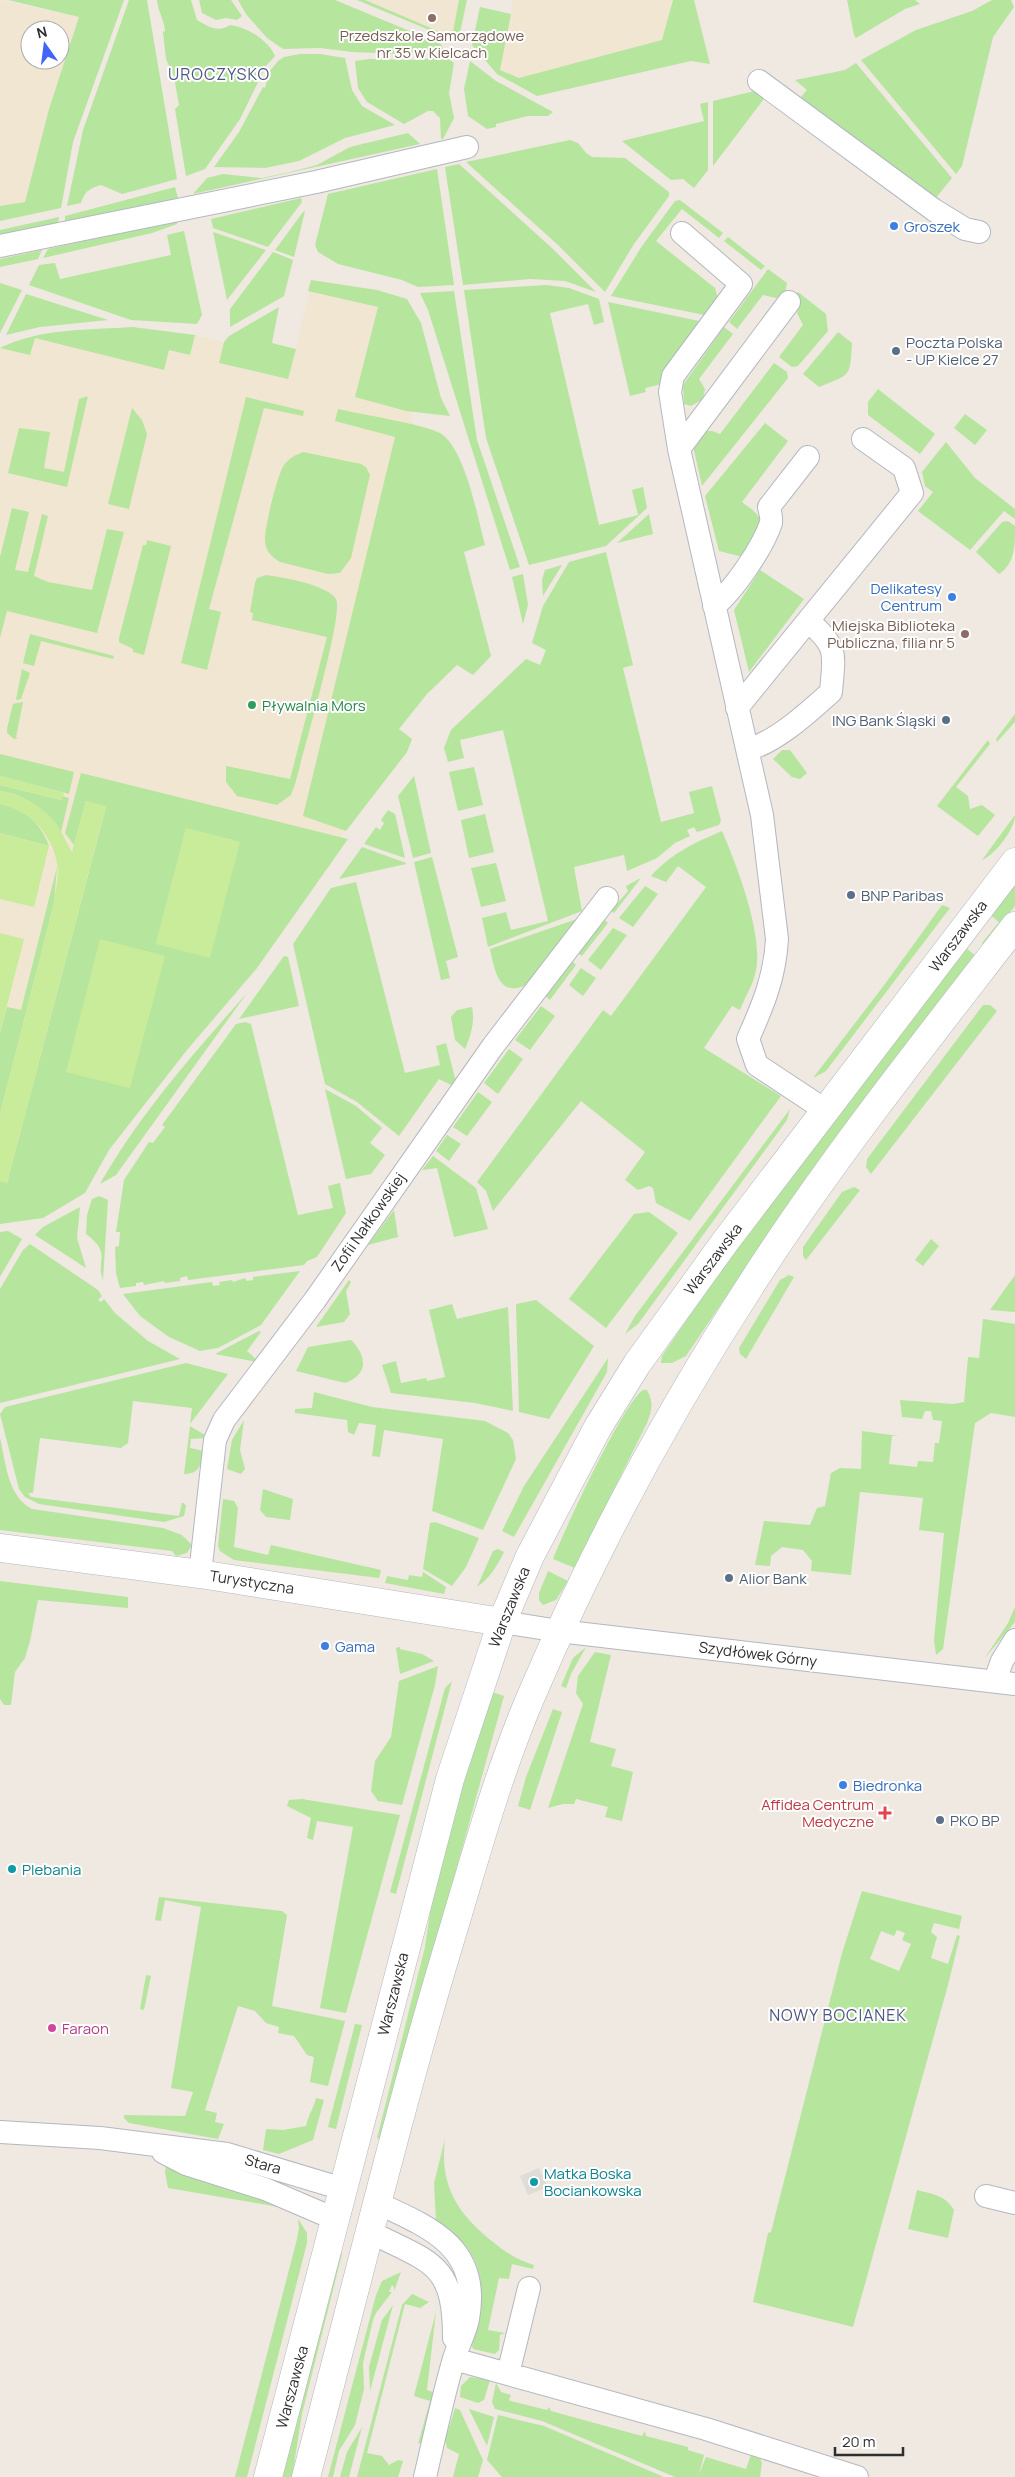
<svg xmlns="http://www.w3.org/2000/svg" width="1015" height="2477" font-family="Manrope,sans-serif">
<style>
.education{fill:#f0e6d1;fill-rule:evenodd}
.green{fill:#b6e59e;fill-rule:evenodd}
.pitch{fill:#c9ec9a}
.plaza{fill:#dfdcd8}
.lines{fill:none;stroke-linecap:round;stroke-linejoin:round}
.street-casing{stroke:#b4b7c1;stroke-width:24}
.secondary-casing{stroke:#b4b7c1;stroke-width:29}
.street{stroke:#fff;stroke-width:22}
.secondary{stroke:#fff;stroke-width:28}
.education-dot{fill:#8d6e63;stroke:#fff;stroke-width:2}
.shop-dot{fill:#3f7fe0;stroke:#fff;stroke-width:2}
.service-dot{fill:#5c6f8a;stroke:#fff;stroke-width:2}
.leisure-dot{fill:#2e9e5b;stroke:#fff;stroke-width:2}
.health-dot{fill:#e0444e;stroke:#fff;stroke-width:2}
.culture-dot{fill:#0f9aa8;stroke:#fff;stroke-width:2}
.hotel-dot{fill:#d1479c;stroke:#fff;stroke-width:2}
.labels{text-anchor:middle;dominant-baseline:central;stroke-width:4;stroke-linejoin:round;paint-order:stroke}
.education-label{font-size:15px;fill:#785e54;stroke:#fff}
.shop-label{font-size:15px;fill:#366cbe;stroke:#fff;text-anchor:start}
.service-label{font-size:15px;fill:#4e5e75;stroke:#fff;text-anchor:start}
.leisure-label{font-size:15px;fill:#27864d;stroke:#fff;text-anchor:start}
.street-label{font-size:15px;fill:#2e2e2e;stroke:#fff}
.health-label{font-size:15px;fill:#be3a42;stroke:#fff;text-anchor:end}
.culture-label{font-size:15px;fill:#0d838f;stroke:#fff;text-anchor:start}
.hotel-label{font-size:15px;fill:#b23c85;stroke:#fff;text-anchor:start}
.neighbourhood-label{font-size:16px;letter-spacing:1px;fill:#4d5680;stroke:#fff}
</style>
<rect width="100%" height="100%" fill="#efe9e1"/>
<!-- education -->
<path class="education" d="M0,0L79,17L49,109L25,202L0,206ZM30,30H60V60H30Z
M365,0H459L452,37Z
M512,0H673L662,40L519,78L500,70L513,5Z
M310,291L378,307L355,397L411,411L412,422L415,426L394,722L407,752L341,837L0,1217V348L30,355L35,337L164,370L169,350L190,355L195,335L224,342L219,363L288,379Z"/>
<!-- green -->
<path class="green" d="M8,0H124L73,142L61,208L0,221V206L25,202L49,109L79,17Z
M129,0H147L177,179L122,194L101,185C90,188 84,192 81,203L67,206L83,130Z
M157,0H191L197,20C209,27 218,33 230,25C247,27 268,40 275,56L266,66L240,119L205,169L186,176L175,109L179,105L174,77L166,59L163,32L165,31C164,19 158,12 157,0Z
M199,0H231L242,16L237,20L226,18L216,20L202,13Z
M238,0H335L441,44L443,49L402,54L352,52L320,48L283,49L267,38L246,14Z
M357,0H365L452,37L459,0H467L458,42Z
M673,0H694L710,64L691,61L537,96L497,74L472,45L480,7L511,14L500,70L519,78L662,40Z
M847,0H915L920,4L905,9L856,38L854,35Z
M992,0H1011L1014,7L993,37L962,166L956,174L861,60L916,30L972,11Z
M300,54H320L345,58L352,90L362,106L395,125L345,138L299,161L265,168L214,167L239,132L263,87L265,88L269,72L278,61L284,57Z
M443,55L454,63L449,93L454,118L443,139H441L440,118L433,111H428L404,124L367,102L358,88L355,61L369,59L420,60Z
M470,61L496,81L553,112L548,116H528L496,124V127L487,129L468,116L464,89Z
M856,63L952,178L935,199L796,103L807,90L795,80L845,70Z
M759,90L766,96L713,166V101Z
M708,102V170L694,188L683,179L671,180L622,141L704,121L700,104Z
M408,133L420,144L193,194L207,178L223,174L262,178L290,172L317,165L350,147Z
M570,140L578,143L586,153L592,157L625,158L669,192V196L634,244L605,292L558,245L466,162Z
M459,164L553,249L596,292L565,281L530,279L463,285L445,167Z
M437,169L454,285L418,287L402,280L338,264L318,252L315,245L328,194Z
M175,187L178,198L65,223V216Z
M301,198L302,202L268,247L213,228L211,219Z
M680,200L723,233L719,238L682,209L656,241L715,288L719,303L709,316L611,296L642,246L675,201Z
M305,211L294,257L275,250L303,212Z
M59,217L58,224L0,237V230Z
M178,220L177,224L152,233L43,258L48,249Z
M184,231L202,315L197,324L131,320L29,285L39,265L55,263L60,279L171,255L167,235Z
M213,232L266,250L227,300Z
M728,237L765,266L761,270L724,241Z
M42,250L38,259L0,267V259Z
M273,252L293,260L284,296L230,327V309Z
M768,269L787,283L785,293L776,298L763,295L737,329L729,322Z
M311,280L377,290L407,299L421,323L441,398L450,416L406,411L355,397L378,307L308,291Z
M0,283L22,290L0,333Z
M547,285L569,288L599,299L604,322L594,325L588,304L550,313L599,525L638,515L632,490L643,487L647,508L606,546L529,565L486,438L464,290Z
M454,291L477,440L520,567L510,570L428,310L420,293Z
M798,292L826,314L828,331L798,366L792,367L779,357L803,325L797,313L800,304L791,297Z
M26,294L108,320L40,327L6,335Z
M608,302L704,322L662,384L645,388L646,392L630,396Z
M279,307L272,343L296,349L288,379L219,363L224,342L229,336Z
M133,327L195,335L190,355L169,350L164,370L35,338L30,355L0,348C40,328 89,330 133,327Z
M724,327L733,334L699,379L705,389L703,399L691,406L684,404L683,385Z
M838,332L852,343C850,378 851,374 819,387L803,374Z
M774,363L787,372L788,378L702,486L693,446L706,431H712L720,434Z
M878,389L935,434L920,454L868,415V402Z
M88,396L67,487L8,473L19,428L50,432L44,468L64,472L79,399Z
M246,397L304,411L303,416L264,408L209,609L221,612L207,670L181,663Z
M132,408L142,420L147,434L129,509L108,504Z
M338,409C358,414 431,425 443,435C466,454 477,515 485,545L464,552L491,656L473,675L457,665L427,694L399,729L412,739L407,752L346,831L303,816L395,437L335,421Z
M965,414L987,430L975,445L954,428Z
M765,423L788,441L742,502C747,506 754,510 758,516C766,526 748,548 743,557L719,551L705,496Z
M946,442L975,478L1015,509V519L1004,511L970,550L918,511L933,492L925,486L922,472Z
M303,452L361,464L366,467L370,475L351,558L340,573L328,574L280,562C272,557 265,551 265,540C264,529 278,473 284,465C289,458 296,455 303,452Z
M12,508L29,512L15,570L28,572L42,514L48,516L34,576L48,582L92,590L107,529L124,532L97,633L7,611L0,638V557Z
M649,514L653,534L617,543Z
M1008,521L1015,526C1015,546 1015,564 999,574L976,552L1002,522Z
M147,540L171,546L144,655L133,652V649L119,642V638L143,545H146Z
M606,552L633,665L623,668L661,822L694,813L689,792L712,786L721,821L719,825L697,832L694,827L687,830L690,836L675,843L657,858L627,871L624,855L574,867L582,911L488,947L482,918L506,912L511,930L548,921L503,730L460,740L464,758L448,762L444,748L451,730L526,659L540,665L546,650L532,643L543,606L569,562Z
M562,565L543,596L542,580L545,570Z
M760,570L804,599L749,672L734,610Z
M523,574L528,605L523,624L512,577Z
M266,575C282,577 328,585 336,599C344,615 302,755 296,781L291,795L277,805L237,796L226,782V766L290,779L327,637L252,620L253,613L250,612L255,583L257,578Z
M30,634L114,656L113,659L41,641L34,666L23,663Z
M22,669L30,673L21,699L16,700Z
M23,702L16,737L18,738L14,739L7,733V729L13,704Z
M1015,714V722L997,742L996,739Z
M988,740L990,744L956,787L968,796L970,809L982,805L995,815L978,836L937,806Z
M782,750H790L807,773L800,779L792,777L773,759Z
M0,754L74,772L69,794L0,776Z
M474,767L483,805L458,811L449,772Z
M81,773L348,839L257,968L187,1050L109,1150L85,1193L43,1218L0,1224V1181L7,1183L106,807L86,801L74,845L65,833ZM186,829L233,840L156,944Z
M414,776L431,853L413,858L398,796Z
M0,785L61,800L62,796L69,798L61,832C50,811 23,794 0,791Z
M0,804C24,809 41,823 49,846L0,833Z
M388,810L395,814L405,858L364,844L376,827L380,830L384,823L381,820Z
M485,814L494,852L469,858L461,820Z
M1015,815C1015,829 995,855 982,860Z
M722,831C737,866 763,933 756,970C754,983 745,997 740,1010L732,1006L704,1048L781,1096L690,1221L656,1203L653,1188L649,1186L638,1190L625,1180L645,1152L581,1101L493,1211L486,1191L477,1182L603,1010L611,1016L706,887L678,866L666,882L651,876C672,853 694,843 722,831Z
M362,847L406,863V864L339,879Z
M432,857L458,957L446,961L450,978L441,980L414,862Z
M496,863L506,901L481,907L471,868Z
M57,867L54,903L0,1114V1033L7,1007L21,1010Z
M641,878L614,913L611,911L628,891L626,886Z
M1015,879V906L985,946L982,943L999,922L989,914Z
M356,882L405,1073L440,1065L436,1046L446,1043L456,1082L453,1086L439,1079L399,1136L357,1102L325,1084L293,944L331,888Z
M645,886L658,894L633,927L619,918Z
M942,905L950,908L826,1071L813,1078L885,984Z
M583,917L531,982C500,1001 495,973 490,949Z
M605,920L608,923L582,956L578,953Z
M984,926L967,949L976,956L765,1239L686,1356L672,1363H661L662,1356L748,1230Z
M613,928L627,935L601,970L588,960Z
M284,956L288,957L299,1006L239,1019Z
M572,961L576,965L550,1000L544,995Z
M581,968L596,978L583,996L569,985Z
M247,993L116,1175L100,1184C139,1115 194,1053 247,993Z
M983,1005H990L997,1011L871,1174L866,1167L867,1159Z
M541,1006L555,1016L530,1050L515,1040Z
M472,1007C475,1022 471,1035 465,1049L455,1040L451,1017L457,1010Z
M245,1022L251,1024L298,1215L333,1208L328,1186L340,1183L346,1213L317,1257L307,1261L304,1265L188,1280L187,1276L180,1278V1281L165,1283L164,1281L144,1285L143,1282L136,1283V1286L120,1288L116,1273L115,1247L119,1246L120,1232H116L124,1180L149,1142L153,1143L165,1127L162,1125L236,1024Z
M509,1049L523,1059L498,1094L484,1083Z
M325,1089L356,1106L382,1128L370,1143L385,1155L371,1174L346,1179Z
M478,1092L492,1102L467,1136L453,1127Z
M790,1109L787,1120L638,1324L625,1334L635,1316Z
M447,1135L461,1144L449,1161L436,1151Z
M433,1156L476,1188L488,1229L454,1237L437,1168L422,1170Z
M854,1187L860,1190L806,1260L803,1256V1247L842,1192Z
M99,1196L108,1200L103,1280C95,1260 113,1254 86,1234L87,1215L92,1199Z
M80,1207L77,1238L86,1268L35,1235L43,1227Z
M394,1210L398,1237L368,1245Z
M649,1212L678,1233L606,1328L569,1299L634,1214Z
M8,1231L22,1239L0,1277V1232Z
M931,1239L939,1246L923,1266L915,1260Z
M30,1244L98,1290L102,1296L98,1300L101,1302L104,1299L115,1313L148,1341L180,1359L0,1403V1289L23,1250Z
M300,1271L261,1325L218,1348L200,1351L169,1337L140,1316L123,1294L212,1282L213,1286L220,1285L219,1282L232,1280L233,1282L245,1278L247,1281L253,1280V1277Z
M789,1275L794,1277L746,1359L740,1354L739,1348L780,1280Z
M1015,1275V1312L990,1310Z
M349,1280L351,1282L346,1291L350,1314L344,1322L316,1327Z
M536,1300L594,1346L549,1419L519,1412L516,1304Z
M452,1304L457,1319L508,1307L513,1411L475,1403L391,1393L382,1365L396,1361L401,1383L426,1378L427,1381L445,1377L429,1310Z
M983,1319L1015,1324V1417L991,1413L975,1423L943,1649L936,1655L934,1640L944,1533L919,1530L923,1498L860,1492L851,1575L811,1571L812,1561L803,1550L782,1547L771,1556L770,1566L755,1565L764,1521L810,1525L817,1508L825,1506L831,1473L840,1468L861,1469L862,1431L899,1436H892L889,1464L917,1467L918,1461L933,1462L935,1443H939L942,1421L933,1420L931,1411H925L922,1419L902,1417L900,1400L953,1404L964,1402L968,1357L979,1358Z
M259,1331L261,1332L247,1351L258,1361L257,1362L215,1354Z
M351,1340C367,1356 369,1374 345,1383L296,1371L308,1347Z
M608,1358L607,1372L514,1537L502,1531L524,1486Z
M186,1363L228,1374L190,1424L192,1408L133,1401L128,1443L121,1448L40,1438L33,1493H28L31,1497L179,1516L182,1503H184L186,1506L184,1516L164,1522L39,1504L25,1497L19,1489L0,1414L5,1407Z
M643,1390H647C654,1403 652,1410 647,1423L575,1568L553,1559C564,1531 623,1403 643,1390Z
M314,1392L372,1407L485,1421L508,1433L513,1440L516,1459L483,1530L432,1511L443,1439L384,1430L380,1457L372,1456L376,1425L359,1423L354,1435L348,1432L347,1420L295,1413V1409L312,1408Z
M244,1420L240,1450L245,1469L241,1474L227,1469L232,1440Z
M190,1426L205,1435L206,1438L191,1439L190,1448L204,1451C201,1464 200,1474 184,1474Z
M0,1438C6,1462 7,1496 32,1509L163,1528L182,1535L192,1545L187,1553L176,1556L172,1551L0,1530Z
M263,1489L293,1499L290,1520L266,1517L260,1510Z
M223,1499L234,1501L238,1508L234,1547L268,1555L271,1545L381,1570L379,1578L234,1560L220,1551L218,1546Z
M435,1522L479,1538L466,1567L452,1586L423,1569L430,1523Z
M498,1549L504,1552C497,1566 490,1578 477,1587L493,1551Z
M548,1571L568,1581L556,1600L543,1605L539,1600V1593Z
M423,1572L446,1587L444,1594L385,1583L387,1576L408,1580L409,1575L422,1577Z
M0,1581L128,1597V1608L38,1600L30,1641L25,1658L15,1672L11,1705H4L0,1699Z
M1015,1607V1622L984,1659L1008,1623Z
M400,1647V1649L422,1654L434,1661L400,1674L396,1648Z
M586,1647L571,1674L566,1688L561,1686L573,1658Z
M595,1652L611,1655L590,1742L616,1749L611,1766L633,1772L622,1821L605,1817L608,1807L576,1799L574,1804H563L548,1808L583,1704L576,1693L578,1676Z
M438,1666L435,1685L402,1805L378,1801L371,1791L375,1761L391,1737L399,1681Z
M452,1681L396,1894L390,1892L445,1688Z
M492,1692L504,1696L382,2140L377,2138L425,1947L438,1858Z
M553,1709L562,1712L530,1810L518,1806L526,1777Z
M302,1799L400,1815L346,2013L320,2008L353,1827L317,1821L313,1840L307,1838L311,1818L287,1806L289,1800Z
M862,1891L962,1916L959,1929L934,1923L931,1932L937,1937L931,1958L948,1964L957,1935L960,1936L948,1985L853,2327L753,2302L768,2233L771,2232L842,1953ZM897,1930L905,1933L902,1940L911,1944L899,1971L870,1959L881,1931L894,1936Z
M159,1897L282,1911L287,1915L272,2006L345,2021L328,2086L310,2082L314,2057L307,2055L294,2036L278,2033L279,2027L266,2023L255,2011L238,2006L205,2110L217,2113L215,2122L224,2124L218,2139L129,2123L124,2118V2115L185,2116L193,2092L171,2088L201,1907L165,1900L161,1921L155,1920Z
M146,1975L151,1976L144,2010L140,2009Z
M355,2024L362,2025L336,2129L328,2127Z
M316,2098L324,2100L313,2140L279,2154L263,2150L266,2129L283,2130L306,2126C309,2113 314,2108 316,2098Z
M445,2139C439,2186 458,2214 493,2242C505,2252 519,2261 534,2265L533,2269L512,2264L509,2279L499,2278L488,2330L505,2333L500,2335L499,2350L495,2354L473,2349L472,2346C484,2290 492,2256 436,2221L434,2183Z
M166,2165L248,2194L279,2207L168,2188L165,2172Z
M917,2190C933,2194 945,2195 954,2210L948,2238L908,2229Z
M298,2219L307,2233V2243L247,2477H235L297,2239L299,2228Z
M340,2249L342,2254L302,2414L292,2477H278Z
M401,2272L394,2291V2287L392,2285L389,2292H392L376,2313L373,2320L363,2363L364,2389L355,2425L339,2451L333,2477H328L376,2295L382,2281Z
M412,2294L429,2302L420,2308L405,2304L367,2453L382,2456L389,2465L398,2460L403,2461L398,2477H357L402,2305Z
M393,2305L370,2391L369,2367L382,2320Z
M436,2312L427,2390L433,2392L424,2441L418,2444L430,2401L414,2396Z
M470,2377L490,2380L484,2400L478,2403L460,2397L461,2386Z
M496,2383L501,2392L511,2395L509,2400L511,2401L547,2410L549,2407L551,2411L642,2436L645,2431L646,2436L688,2447V2450L704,2455L699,2474L706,2457L746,2469L751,2454L760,2458L762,2463L760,2477H675L542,2421L495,2409L492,2402Z
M455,2408L460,2410L483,2460L478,2477H453L459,2454L447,2448L445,2440Z
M469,2409L494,2417L487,2446Z
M498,2415L544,2426L664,2477H502L487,2460Z
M362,2427L349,2477H340L347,2452Z"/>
<!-- pitch -->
<path class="pitch" d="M0,776L64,793L62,800L0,785Z
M0,791C22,794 47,809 59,828C64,836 67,844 72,852L86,801L106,806L7,1183L0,1181V1114L54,903C55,892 58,881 58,871C56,838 32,811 0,804Z
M186,828L240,842L210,958L156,944Z
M0,833L49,846L34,907L0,899Z
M0,933L24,939L0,1033Z
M100,939L165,956L130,1088L66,1072Z"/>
<!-- plaza -->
<path class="plaza" d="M539,2168L548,2187L528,2195L520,2176Z"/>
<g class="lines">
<defs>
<path id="street" d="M759,81L934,210L965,229L979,232
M682,233L741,284L673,376L670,392L679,449L762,815L777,939C775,977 763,1005 748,1039L757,1065L825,1110
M0,246L316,182L467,147
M679,449L789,302
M714,606C734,590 763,547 771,523C772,518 770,512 769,507L808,457
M737,708L912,493L904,468L863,439
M747,749C773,745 811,710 831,692C834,654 839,647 808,621
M200,1574L215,1440L224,1420L315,1300L493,1046L607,898
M502,1622L559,1631L1015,1684
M995,1681L1002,1661L1015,1640
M0,2132L100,2138L227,2154L343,2189
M163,2152L186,2164L265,2189L335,2219
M986,2196L1015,2203
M377,2203C432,2228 481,2248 468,2319C465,2334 457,2347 453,2362C442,2400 434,2439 425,2477
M370,2232C431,2263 454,2262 454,2338
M454,2359L706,2429L857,2477
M508,2374L529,2288"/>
<path id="secondary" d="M0,1548L200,1574L502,1622
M268,2477L450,1779L502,1622L530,1556L598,1427L637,1364L725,1242L1015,862
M306,2477C355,2293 399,2107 455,1924C478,1847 500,1768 532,1694C597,1542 676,1398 767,1260C843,1145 930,1036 1015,926"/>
</defs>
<!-- street casing -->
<use href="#street" class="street-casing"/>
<!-- secondary casing -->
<use href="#secondary" class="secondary-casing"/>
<!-- street -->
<use href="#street" class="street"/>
<!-- secondary -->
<use href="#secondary" class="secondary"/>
</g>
<!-- markers -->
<g class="education-dot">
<circle cx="432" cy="18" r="5"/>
<circle cx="965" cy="634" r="5"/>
</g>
<g class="shop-dot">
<circle cx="894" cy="226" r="5"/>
<circle cx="952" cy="597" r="5"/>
<circle cx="325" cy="1646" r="5"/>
<circle cx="843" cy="1785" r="5"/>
</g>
<g class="service-dot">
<circle cx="896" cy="351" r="5"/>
<circle cx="946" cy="720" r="5"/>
<circle cx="851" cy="895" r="5"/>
<circle cx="729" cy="1578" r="5"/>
<circle cx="940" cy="1820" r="5"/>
</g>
<circle class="leisure-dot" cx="252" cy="705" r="5"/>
<path class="health-dot" d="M882.5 1805.5h5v5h5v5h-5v5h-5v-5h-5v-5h5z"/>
<g class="culture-dot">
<circle cx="12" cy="1869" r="5"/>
<circle cx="534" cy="2182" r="5"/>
</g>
<circle class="hotel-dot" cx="52" cy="2028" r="5"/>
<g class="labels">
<!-- education labels -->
<g class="education-label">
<text x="432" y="35">Przedszkole Samorządowe<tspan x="432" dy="17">nr 35 w Kielcach</tspan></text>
<text x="955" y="625" text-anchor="end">Miejska Biblioteka<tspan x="955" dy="17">Publiczna, filia nr 5</tspan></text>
</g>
<!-- shop labels -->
<g class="shop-label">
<text x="904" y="226">Groszek</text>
<text x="942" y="588" text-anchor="end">Delikatesy<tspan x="942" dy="17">Centrum</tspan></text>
<text x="335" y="1646">Gama</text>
<text x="853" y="1785">Biedronka</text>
</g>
<!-- service labels -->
<g class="service-label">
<text x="906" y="342">Poczta Polska<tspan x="906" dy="17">- UP Kielce 27</tspan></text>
<text x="936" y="720" text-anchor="end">ING Bank Śląski</text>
<text x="861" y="895">BNP Paribas</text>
<text x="739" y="1578">Alior Bank</text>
<text x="950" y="1820">PKO BP</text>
</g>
<!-- leisure labels -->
<g class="leisure-label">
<text x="262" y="705">Pływalnia Mors</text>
</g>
<!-- street labels -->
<g class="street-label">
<text transform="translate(958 936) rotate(-53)">Warszawska</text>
<text transform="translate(368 1222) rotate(-55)">Zofii Nałkowskiej</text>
<text transform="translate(713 1259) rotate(-53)">Warszawska</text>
<text transform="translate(252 1582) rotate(9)">Turystyczna</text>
<text transform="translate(509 1607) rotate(-68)">Warszawska</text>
<text transform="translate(758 1654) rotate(7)">Szydłówek Górny</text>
<text transform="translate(393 1994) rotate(-76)">Warszawska</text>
<text transform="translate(263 2164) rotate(16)">Stara</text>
<text transform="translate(292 2387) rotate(-75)">Warszawska</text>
</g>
<!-- health labels -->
<g class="health-label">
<text x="874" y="1804">Affidea Centrum<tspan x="874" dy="17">Medyczne</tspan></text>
</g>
<!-- culture labels -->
<g class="culture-label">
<text x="22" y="1869">Plebania</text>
<text x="544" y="2173">Matka Boska<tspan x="544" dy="17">Bociankowska</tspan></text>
</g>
<!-- hotel labels -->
<g class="hotel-label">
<text x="62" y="2028">Faraon</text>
</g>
<!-- neighbourhood labels -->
<g class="neighbourhood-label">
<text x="219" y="74">UROCZYSKO</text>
<text x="838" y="2015">NOWY BOCIANEK</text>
</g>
</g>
<!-- north arrow -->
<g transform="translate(45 45) rotate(346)"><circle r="24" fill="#ffffff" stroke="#ababab"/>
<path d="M0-4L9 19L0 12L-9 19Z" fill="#4264fb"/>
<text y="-8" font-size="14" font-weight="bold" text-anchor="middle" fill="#2e2e2e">N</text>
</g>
<!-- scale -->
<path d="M835 2447v8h68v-8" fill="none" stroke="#2e2e2e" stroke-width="2.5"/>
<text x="842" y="2447" font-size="15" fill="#2e2e2e" stroke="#ffffff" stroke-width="4" paint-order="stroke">20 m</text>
</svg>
